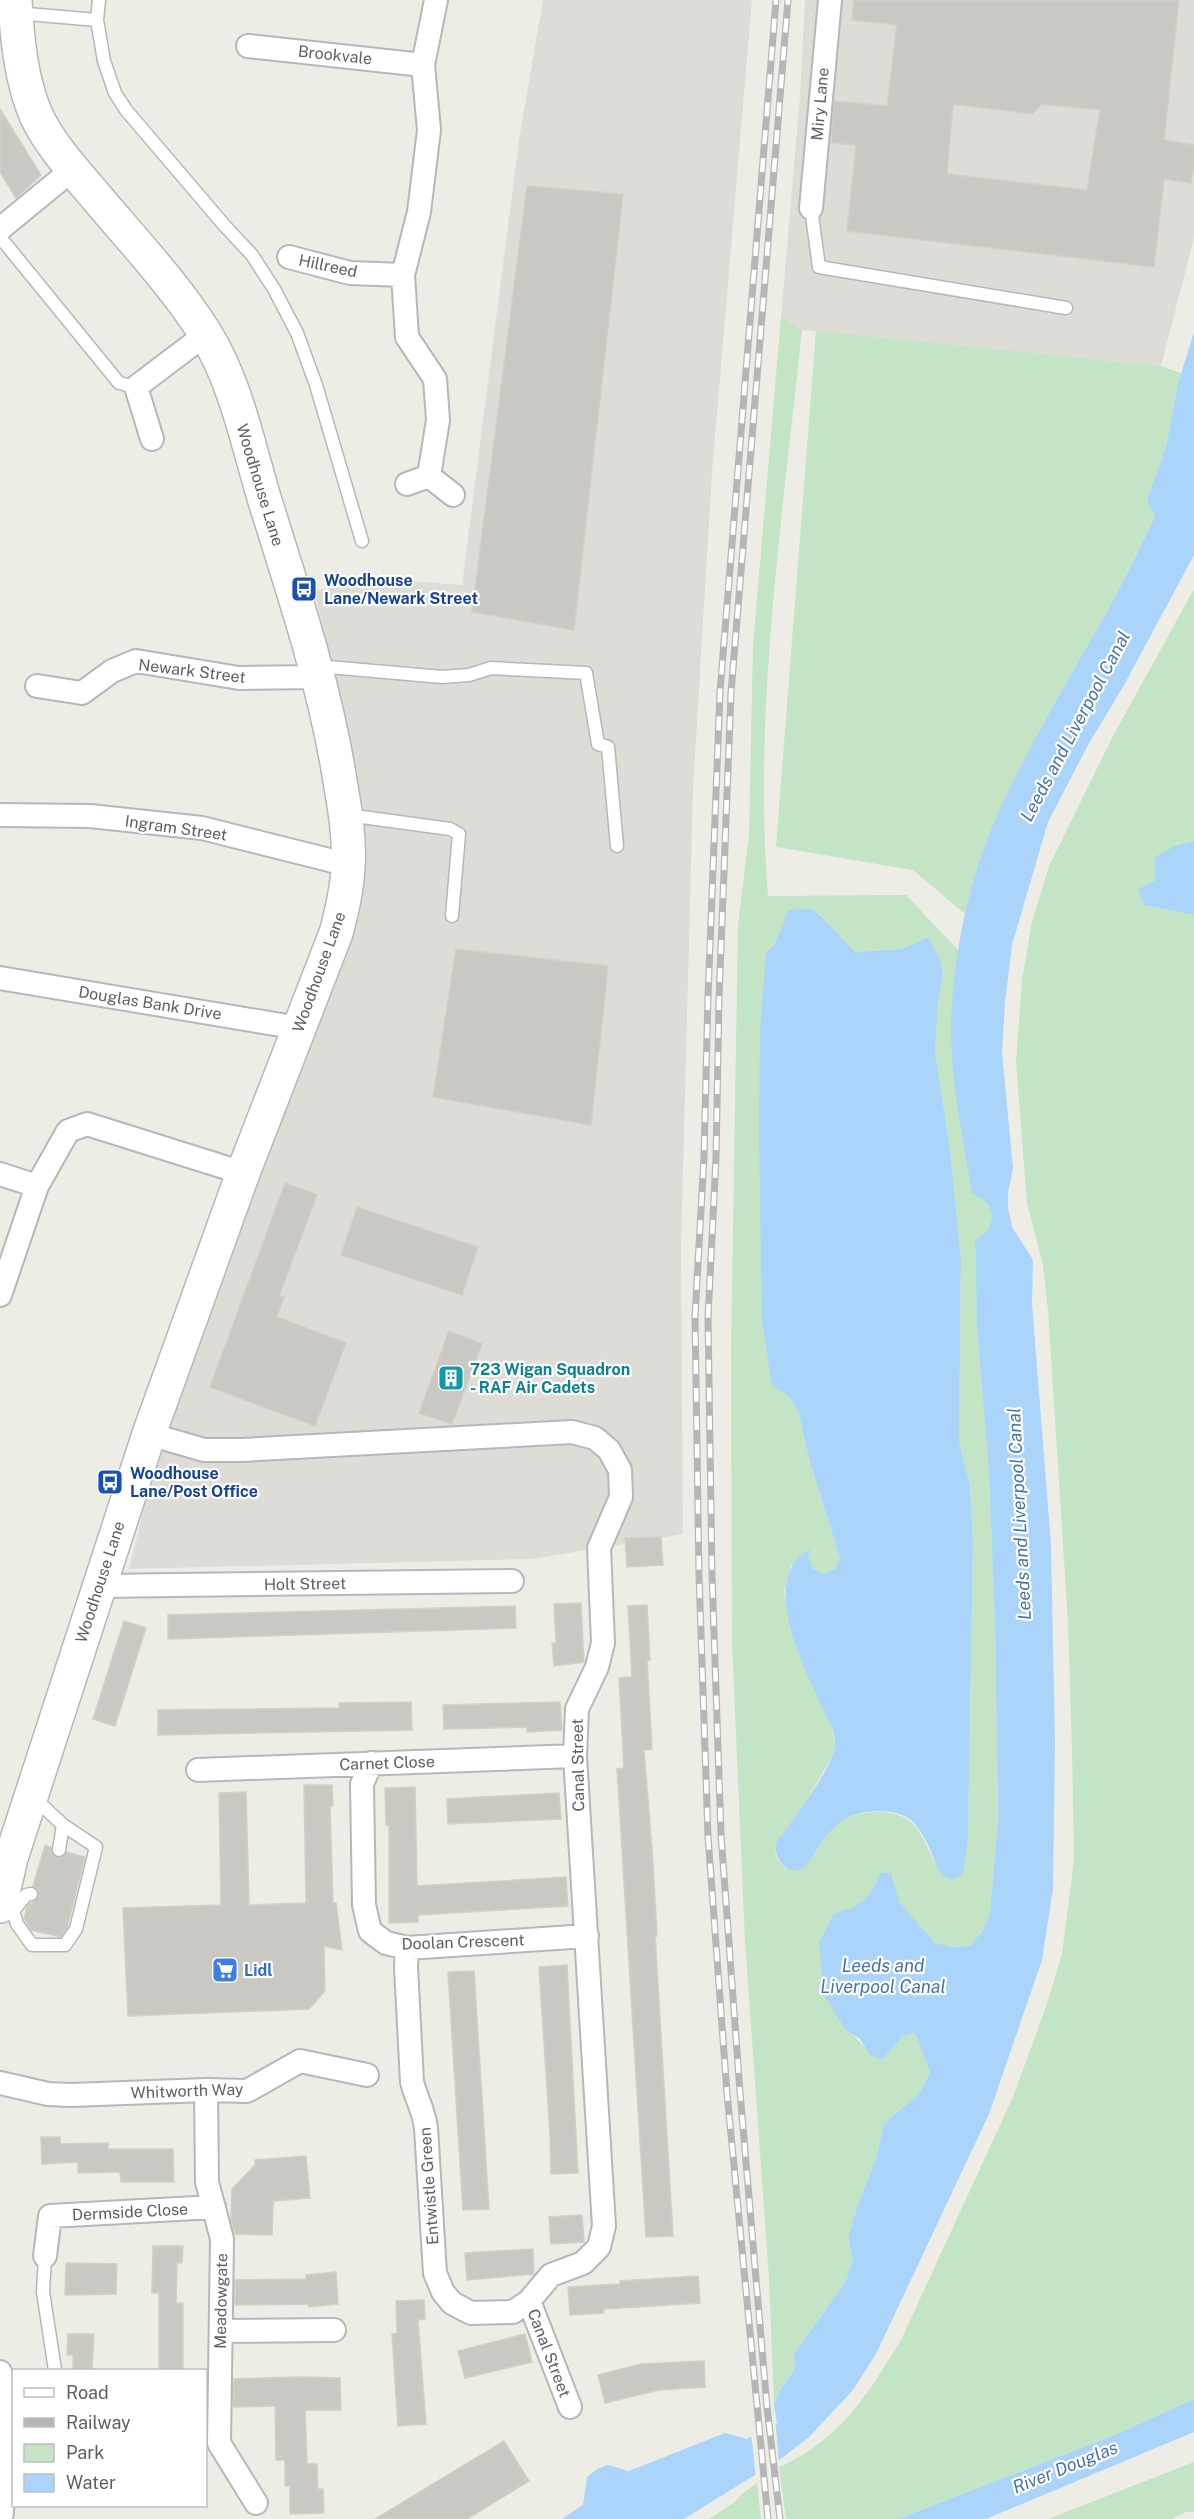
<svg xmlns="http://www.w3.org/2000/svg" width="1194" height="2519" font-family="'Public Sans',sans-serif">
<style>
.industrial{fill:#dddcd7}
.green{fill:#c3e4c5;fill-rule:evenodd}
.water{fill:#aad4fa}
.pier{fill:#eeede5}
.building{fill:#cac8c2;stroke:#d3cfc4;stroke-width:1.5;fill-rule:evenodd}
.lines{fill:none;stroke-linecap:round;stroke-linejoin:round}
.service-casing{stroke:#b5b7bb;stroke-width:15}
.minor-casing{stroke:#b5b7bb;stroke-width:26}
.secondary-casing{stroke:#b4b7bc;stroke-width:36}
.service{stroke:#fff;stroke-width:12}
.minor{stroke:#fff;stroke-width:22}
.secondary{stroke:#fff;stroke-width:33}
.rail-casing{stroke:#b5b6b6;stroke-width:7}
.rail{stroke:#fff;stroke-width:4.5;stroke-dasharray:14;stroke-linecap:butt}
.labels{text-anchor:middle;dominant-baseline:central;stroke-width:4.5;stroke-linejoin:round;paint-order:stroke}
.street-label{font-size:16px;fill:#5d6065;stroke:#fff}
.transit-label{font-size:16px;font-weight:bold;fill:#164399;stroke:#fff;text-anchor:start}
.culture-label{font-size:16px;font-weight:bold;fill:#0d838f;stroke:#fff;text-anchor:start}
.shop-label{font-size:16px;font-weight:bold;fill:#366cbe;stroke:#fff;text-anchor:start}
.water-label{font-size:18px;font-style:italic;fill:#4774ac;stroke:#fff}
</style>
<rect width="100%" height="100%" fill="#eeede5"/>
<!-- industrial -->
<path class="industrial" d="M543,0H752L712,472L693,789L681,1246L683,1534L532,1559L129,1569L173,1389L264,1164L359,911L347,726L314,591L379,579L462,585L519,140Z
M805,0H1194V238L1161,366L802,330L781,317L800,96Z"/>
<!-- green -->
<path class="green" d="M781,317L802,330C783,514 753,710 768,896L906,895L958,950L951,1027L952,1062L972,1193C996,1201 999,1229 975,1240L977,1329L989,1474L995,1626L998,1819L990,1913L984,1929L970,1946C959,1947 948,1948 937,1943C922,1937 890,1889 880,1874C871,1900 859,1906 834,1915L846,2029C862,2041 865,2053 882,2060L903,2036L915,2033L930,2072L920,2093L884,2124L876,2159L857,2207L848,2238L853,2259L846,2281L794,2354L795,2369L779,2391L774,2405L769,2279L745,1941L732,1643L731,1350L738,925L749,835L753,645ZM823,917L840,939L855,952L902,949L928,937L943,975L938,1003L935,1052L950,1148L961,1260L959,1441L970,1486L973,1541L968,1839L955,1879C930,1881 931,1824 898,1815C876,1808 845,1813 829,1830C822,1838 819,1850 812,1858C806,1863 794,1866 786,1869C777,1862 774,1855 776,1843L804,1804L832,1757L835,1746L832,1727L790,1624L784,1591L791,1566L808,1555L812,1568L824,1574L835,1569L840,1558L809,1459L799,1414L789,1396L766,953L775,943Z
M816,331L1161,366L1181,373L1167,443L1147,500L1155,515C1120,590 1080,661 1041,734C1011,792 979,849 965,914L913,870L776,847Z
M1194,589V841L1177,845L1155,881L1144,905L1194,915V2399L1117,2434L898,2519H786L779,2467C839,2441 868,2394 901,2340L1013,2097L1046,2007L1062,1954L1074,1860L1072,1750L1068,1623L1048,1310L1043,1265L1027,1203L1016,1062L1022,980L1032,922L1049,866L1113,736Z
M1194,2462V2512H1186L1172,2519H1048Z
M757,2483L761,2519H709L735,2502L743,2493Z"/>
<!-- water -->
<path class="water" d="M1194,332V555L1123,687L1088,745L1048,822L1012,945L1005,1002L1002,1052L1013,1168L1008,1192V1208L1012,1227L1033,1260L1032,1303L1051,1545L1055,1742L1053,1889L1042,1960L989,2114L876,2354L853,2390L809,2437L782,2458L684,2519H562L583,2505L587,2477L597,2469L608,2465L629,2471L725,2433L747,2439L777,2423L774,2405L779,2391L795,2369L794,2354L846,2281L853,2259L848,2238L857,2207L876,2159L884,2124L920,2093L930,2072L915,2033L903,2036L882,2060L869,2054L860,2039L846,2030L824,1995L819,1943L834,1914C859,1906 871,1900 880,1873H891L899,1902L935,1943L952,1947L970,1946L984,1929L990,1913L998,1819L995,1626L989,1474L977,1329L975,1240C999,1229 996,1200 972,1194C964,1139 950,1082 951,1027C952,984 958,940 969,897C991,809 1040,731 1084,652C1110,608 1133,562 1155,516L1147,500L1167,443L1178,384Z
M1194,841V915L1144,905L1138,889L1155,881V857L1177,845Z
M811,909C829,920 839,938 855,952L902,949L928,937L940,959L943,975L938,1003L935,1052L950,1148L961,1260L959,1441L970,1486L973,1541L968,1839L963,1873C943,1893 935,1860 929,1847C926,1839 917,1826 911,1820C899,1810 875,1810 861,1813C839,1818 828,1832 817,1850C813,1855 811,1862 806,1865C790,1880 773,1860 776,1843C791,1821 832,1770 835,1746C836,1731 828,1719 822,1707C804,1666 757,1579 810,1549L808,1555L812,1568L824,1574L835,1569L840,1558L809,1459L799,1414L789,1396L772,1386L762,1321L759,1133L760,1032L766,953L775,943L789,910Z
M1194,2399V2432L986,2519H898L1117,2434Z"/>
<!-- pier -->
<path class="pier" d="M774,2405L779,2463L756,2478L751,2433L774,2421L771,2406Z"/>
<!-- building -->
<path class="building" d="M854,0H1179L1164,140L1194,145V165L1191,183L1164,179L1154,267L847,231L856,145L831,143L834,101L887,106L897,25L852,20ZM953,104L1032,114L1042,104L1100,110L1087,190L947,174Z
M0,109L41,175L16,198L0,172Z
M527,186L623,194L574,630L472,612Z
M456,949L608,966L591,1125L433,1097Z
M285,1183L317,1195L279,1296L284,1297L277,1317L346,1343L315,1426L210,1387Z
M357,1207L478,1247L462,1295L341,1255Z
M449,1331L482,1344L452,1424L419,1413Z
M661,1537L663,1565L627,1567L625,1538Z
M581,1603L584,1662L554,1666L552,1643H556L554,1604Z
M647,1605L650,1660H647L652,1749L644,1750L653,1862L657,1936H655L673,2236L646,2237L617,1769L624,1768L619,1678L632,1677L628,1606Z
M515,1606L516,1628L168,1639V1615Z
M124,1621L146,1628L115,1726L93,1719Z
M411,1702L412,1730L158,1735V1710L339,1708V1703Z
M560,1702L562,1730L527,1732V1727L444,1729L443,1705Z
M304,1785H332L333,1806H330L333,1903H336L342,1950L324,1946L325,1991L309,2009L128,2016L123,1908L221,1905L219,1793L246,1792L249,1905L306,1903Z
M415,1787L417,1886L566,1877L568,1906L418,1915V1922L389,1923V1825H386L385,1788Z
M559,1793L561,1819L448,1824L447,1799Z
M45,1845L51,1847L52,1853L57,1858L62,1857L67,1852L85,1857L67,1928L61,1937L31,1930L24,1918L27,1907L39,1896L38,1889L33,1886Z
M567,1965L578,2173L551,2174L550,2134L539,1967Z
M474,1971L489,2209L463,2210L448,1972Z
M41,2137H60V2144L108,2143V2149H173L174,2182H121L120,2172L78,2173V2162L42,2164Z
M306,2156L310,2198L273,2201L272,2235L235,2234L231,2220L232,2189L255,2165V2160Z
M582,2215L584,2242L551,2244L549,2217Z
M153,2246H183L182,2263H177L176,2303H183V2370H159V2293H152Z
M533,2249L534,2274L467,2280L465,2253Z
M66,2263L117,2264L116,2294L65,2295Z
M336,2272L338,2304L309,2307L308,2304L235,2305V2280L306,2279V2275Z
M698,2276L700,2303L604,2309V2313L570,2315L568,2287L620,2284V2281Z
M424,2300L425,2319L418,2320L426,2424L398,2426L392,2334L397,2333L396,2301Z
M68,2334H94L92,2370H73V2355H67Z
M525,2334L532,2362L465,2378L458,2351Z
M704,2361L705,2387L659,2390L605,2403L598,2375L641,2364Z
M300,2377L340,2378L341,2410H305L307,2464H317L318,2489H323L324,2513L290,2514V2486H285V2460H276L275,2406L233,2407V2379Z
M504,2441L529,2481L467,2519H375Z"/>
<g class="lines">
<defs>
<path id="service" d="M16,13L97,20L104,61L115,93L126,110L224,225L252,255L274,289L297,333L316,385L362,541
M97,20L99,0
M811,208L819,267L1066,308
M0,237L119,383L136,387
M317,666L442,677L469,675L491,668L586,673L598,744L608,747L617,846
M347,818L362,817L450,829L459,834L452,916
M34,1798L63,1825L59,1850
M7,1909L13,1911L26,1895L31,1894
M13,1911L17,1924L32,1945H65L76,1929L96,1847L63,1825
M45,2256L43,2292L55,2370"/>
<path id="minor" d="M248,46L423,65
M811,208L830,0
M0,229L73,169
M289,257L350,273L403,275
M152,439L136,387L206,334
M429,476L438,420L435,379L407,337L403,275L419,212L429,130L423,65L436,0
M407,484L429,476L453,495
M37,686L82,693L112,671L136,661L239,678L320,677
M0,815L90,816L202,828L349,865
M0,978L299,1028
M0,1174L37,1186
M0,1295L37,1186L68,1131L87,1124L243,1173
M149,1434L204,1450H242L572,1432L595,1438L609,1450L620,1470L621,1497L599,1548L603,1643L597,1667L577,1709L575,1756L604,2226L599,2247L583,2263L551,2275L529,2301L513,2312L471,2313L452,2303L443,2292L435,2273L426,2128C424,2111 416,2098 412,2082L406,1967L407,1948
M98,1586L512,1581
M371,1763L362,1784L364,1905L370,1931L386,1943L407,1948L587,1936
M198,1770L575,1756
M0,2083L48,2094L71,2095L206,2090L247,2091L300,2061L367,2075
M206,2090L207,2182L222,2239L219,2443L256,2503
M45,2256L50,2216L214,2207
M529,2301L570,2407
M221,2331L334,2330
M0,2372C8,2422 8,2469 1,2519"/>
<path id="secondary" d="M0,1906L11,1858L149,1434L243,1173L336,933C342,911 347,890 348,868C350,839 345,809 340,781C325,685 294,594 265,501C248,445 236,382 205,333C173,282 125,232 87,186C68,164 48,141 36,115C21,80 17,38 15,0"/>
</defs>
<!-- service casing -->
<use href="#service" class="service-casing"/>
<!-- minor casing -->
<use href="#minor" class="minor-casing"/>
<!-- secondary casing -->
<use href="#secondary" class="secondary-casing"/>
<!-- service -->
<use href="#service" class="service"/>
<!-- minor -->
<use href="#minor" class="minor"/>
<!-- secondary -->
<use href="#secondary" class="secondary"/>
<defs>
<path id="rail" d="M768,2519L727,2093L708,1836L699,1575L695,1317L704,1157L708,996L720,692L776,0
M780,2519L767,2407L740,2092L721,1835L712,1574L708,1317L716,1158L719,999L731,693L788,0"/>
</defs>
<!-- rail casing -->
<use href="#rail" class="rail-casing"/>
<!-- rail -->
<use href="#rail" class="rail"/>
</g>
<!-- icons -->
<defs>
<symbol id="bus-square" viewBox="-11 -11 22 22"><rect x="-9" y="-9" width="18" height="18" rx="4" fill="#1a4fb4" stroke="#fff"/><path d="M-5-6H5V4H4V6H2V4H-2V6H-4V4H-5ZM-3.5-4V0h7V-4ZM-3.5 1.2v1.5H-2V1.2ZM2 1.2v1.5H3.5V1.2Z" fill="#fff"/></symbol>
<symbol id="building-square" viewBox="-11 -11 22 22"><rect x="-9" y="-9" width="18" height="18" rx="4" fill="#0f9aa8" stroke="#fff"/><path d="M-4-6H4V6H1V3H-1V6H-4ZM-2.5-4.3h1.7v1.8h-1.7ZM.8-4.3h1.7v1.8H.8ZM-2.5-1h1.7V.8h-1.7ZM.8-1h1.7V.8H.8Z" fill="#fff"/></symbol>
<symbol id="supermarket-square" viewBox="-11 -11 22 22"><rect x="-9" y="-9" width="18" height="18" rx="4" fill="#3f7fe0" stroke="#fff"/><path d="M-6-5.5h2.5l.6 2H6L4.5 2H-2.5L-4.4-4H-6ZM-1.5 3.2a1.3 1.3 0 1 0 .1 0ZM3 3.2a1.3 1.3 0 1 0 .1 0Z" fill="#fff"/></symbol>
</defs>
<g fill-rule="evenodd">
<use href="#bus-square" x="289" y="574" width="30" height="30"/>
<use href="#building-square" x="436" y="1363" width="30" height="30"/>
<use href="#bus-square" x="95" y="1467" width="30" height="30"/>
<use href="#supermarket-square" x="210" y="1955" width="30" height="30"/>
</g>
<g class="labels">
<!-- street labels -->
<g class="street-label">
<text transform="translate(335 55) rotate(6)">Brookvale</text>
<text transform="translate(820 104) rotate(-85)">Miry Lane</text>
<text transform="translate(328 266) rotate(12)">Hillreed</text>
<text transform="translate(260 485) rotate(73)">Woodhouse Lane</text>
<text transform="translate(192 671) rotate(7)">Newark Street</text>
<text transform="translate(176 828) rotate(8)">Ingram Street</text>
<text transform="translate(319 972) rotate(-70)">Woodhouse Lane</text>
<text transform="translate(150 1003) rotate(9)">Douglas Bank Drive</text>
<text transform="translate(100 1582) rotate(-72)">Woodhouse Lane</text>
<text transform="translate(305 1584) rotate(-1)">Holt Street</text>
<text transform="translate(387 1763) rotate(-2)">Carnet Close</text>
<text transform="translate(578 1765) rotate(-91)">Canal Street</text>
<text transform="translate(463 1942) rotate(-2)">Doolan Crescent</text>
<text transform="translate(187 2091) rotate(-2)">Whitworth Way</text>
<text transform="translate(429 2186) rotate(-94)">Entwistle Green</text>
<text transform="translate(130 2212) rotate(-3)">Dermside Close</text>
<text transform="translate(221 2301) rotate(-89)">Meadowgate</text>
<text transform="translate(549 2353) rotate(69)">Canal Street</text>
</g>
<!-- transit labels -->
<g class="transit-label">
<text x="324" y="580">Woodhouse<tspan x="324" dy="18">Lane/Newark Street</tspan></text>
<text x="130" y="1473">Woodhouse<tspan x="130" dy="18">Lane/Post Office</tspan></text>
</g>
<!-- culture labels -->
<g class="culture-label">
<text x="470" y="1369">723 Wigan Squadron<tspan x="470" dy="18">- RAF Air Cadets</tspan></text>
</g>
<!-- shop labels -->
<g class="shop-label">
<text x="244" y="1970">Lidl</text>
</g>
<!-- water labels -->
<g class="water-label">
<text transform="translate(1075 726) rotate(-62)">Leeds and Liverpool Canal</text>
<text transform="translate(1019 1514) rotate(-93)">Leeds and Liverpool Canal</text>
<text x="883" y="1965">Leeds and<tspan x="883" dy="21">Liverpool Canal</tspan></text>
<text transform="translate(1065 2467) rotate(-22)">River Douglas</text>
</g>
</g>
<!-- legend -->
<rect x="12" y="2369" width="195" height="138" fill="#ffffff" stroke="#bebfc1" stroke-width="1.5"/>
<rect x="24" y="2388" width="30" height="9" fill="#ffffff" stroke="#bebfc1" stroke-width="1.5"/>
<text x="66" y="2399" font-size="18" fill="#5d6065">Road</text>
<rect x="24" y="2418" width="30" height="9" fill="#b5b6b6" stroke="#bebfc1" stroke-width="1.5"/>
<text x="66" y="2429" font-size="18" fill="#5d6065">Railway</text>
<rect x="24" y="2444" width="30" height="18" fill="#c3e4c5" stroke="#bebfc1" stroke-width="1.5"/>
<text x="66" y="2459" font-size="18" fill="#5d6065">Park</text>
<rect x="24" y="2474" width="30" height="18" fill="#aad4fa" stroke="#bebfc1" stroke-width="1.5"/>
<text x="66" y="2489" font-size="18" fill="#5d6065">Water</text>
</svg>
